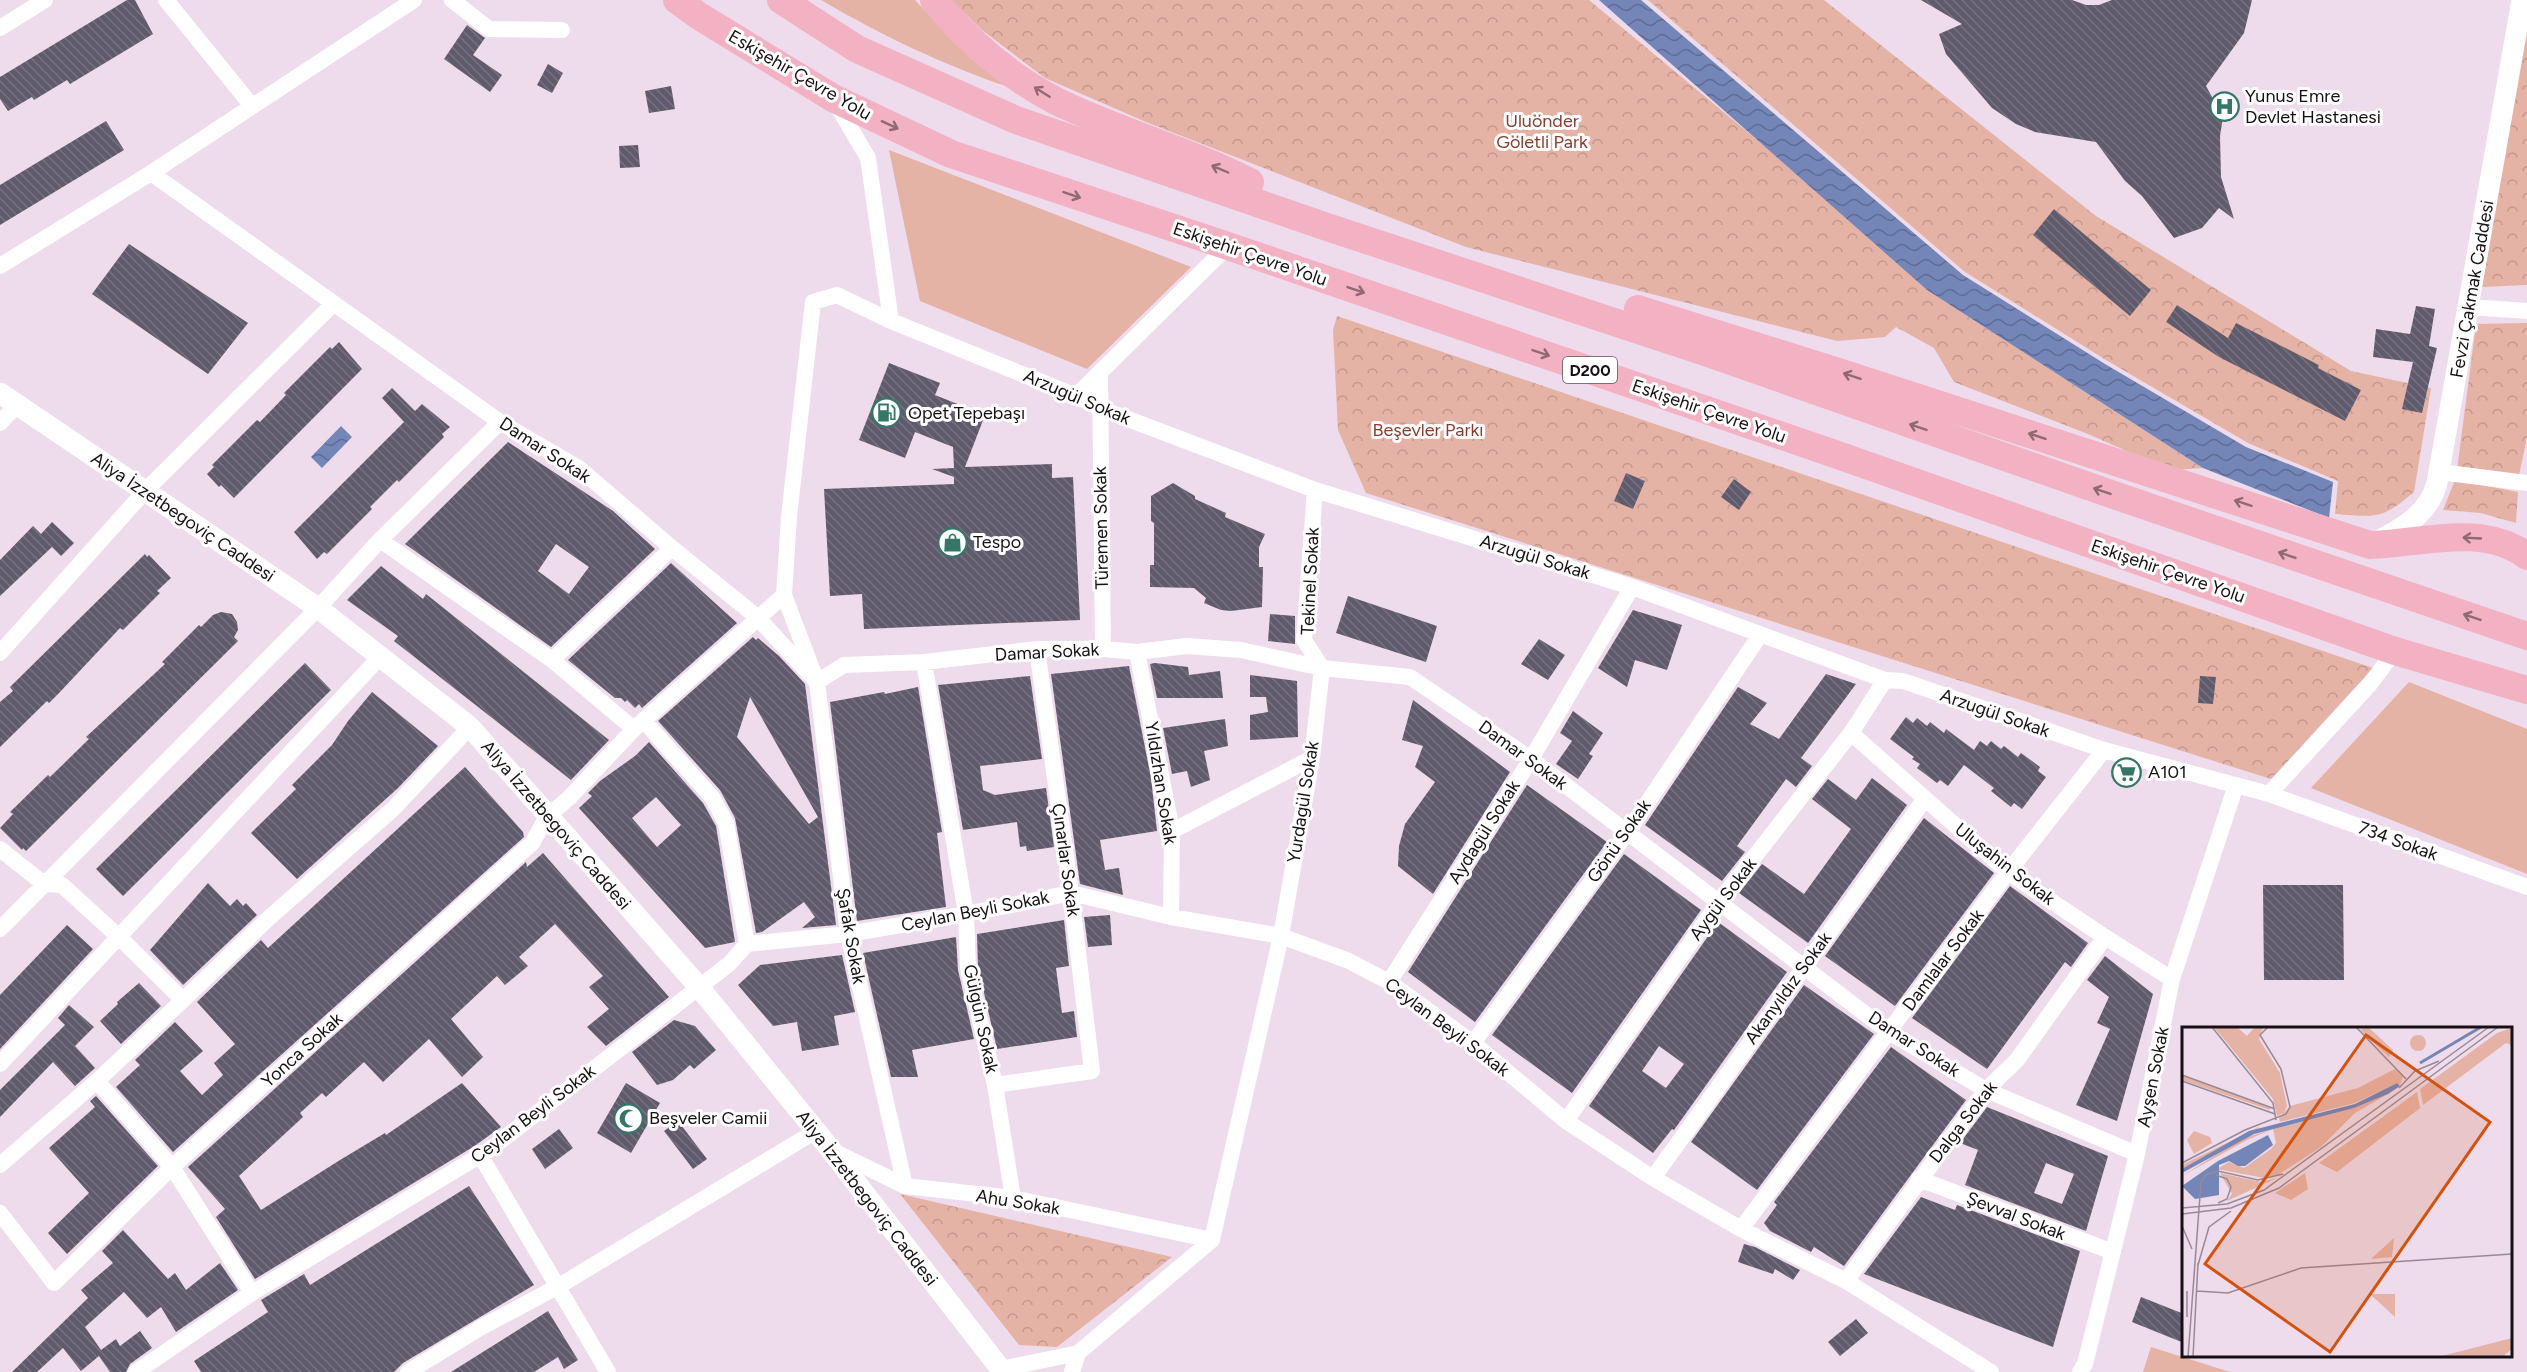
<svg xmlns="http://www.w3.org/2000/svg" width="2527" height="1372" font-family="Figtree,sans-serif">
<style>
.green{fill:#e5b2a6}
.forest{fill:url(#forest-crowns)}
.water{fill:url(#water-waves)}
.building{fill:url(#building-back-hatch);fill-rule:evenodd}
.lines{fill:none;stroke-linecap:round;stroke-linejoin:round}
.minor{stroke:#fff;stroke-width:16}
.tertiary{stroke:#fff;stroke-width:21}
.trunk{stroke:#f3b2c3;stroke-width:28}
.oneway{stroke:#906975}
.labels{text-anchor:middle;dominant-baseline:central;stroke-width:6;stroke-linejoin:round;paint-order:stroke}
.shield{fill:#fff;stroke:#5c585b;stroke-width:1.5}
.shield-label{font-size:16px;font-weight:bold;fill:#161015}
.street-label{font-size:18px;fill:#161015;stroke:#fff}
.poi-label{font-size:18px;fill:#161015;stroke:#fff;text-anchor:start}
.park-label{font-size:18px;fill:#883c2d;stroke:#fff}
.inset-river{fill:none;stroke:#7485b8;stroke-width:3}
.inset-road{fill:none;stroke:#988a95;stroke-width:1.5}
.view{fill:#d3520d;fill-opacity:0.15;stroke:#d3520d;stroke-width:3}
.inset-edge{fill:none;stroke:#161015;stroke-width:3}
</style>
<defs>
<pattern id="forest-crowns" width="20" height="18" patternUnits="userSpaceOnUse" patternTransform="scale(1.5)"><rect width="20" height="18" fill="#e5b2a6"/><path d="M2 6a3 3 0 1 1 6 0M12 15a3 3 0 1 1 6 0" fill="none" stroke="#c4988e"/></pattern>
<pattern id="water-waves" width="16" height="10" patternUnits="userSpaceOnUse" patternTransform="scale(1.5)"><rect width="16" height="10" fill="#7485b8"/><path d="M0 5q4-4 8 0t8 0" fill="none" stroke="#5e6b94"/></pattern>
<pattern id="building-back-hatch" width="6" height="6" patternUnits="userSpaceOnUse" patternTransform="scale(1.5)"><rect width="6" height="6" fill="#605b6c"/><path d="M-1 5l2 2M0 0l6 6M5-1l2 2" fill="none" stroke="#76727f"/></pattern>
</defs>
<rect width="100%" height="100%" fill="#eedbeb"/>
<!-- green -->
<path class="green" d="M821,0H915L949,37L1009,87C945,66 879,34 821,0Z
M889,150L1191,267L1087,369L920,301Z
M2409,682L2527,729V874L2311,788Z
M2151,1347L2230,1372H2143Z"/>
<!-- forest -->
<path class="forest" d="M951,0H1589L1768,149L1927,290L2203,468L2170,470L2088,434L1954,382L1934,348L1896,327L1885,337L1837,341L1466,247L1146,122L1045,78L982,30Z
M1648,0H1824L2096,216L2351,371L2431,388L2414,492C2381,520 2377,517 2335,514L2338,481L2248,443L2106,360L1965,272Z
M2527,0V285L2482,287Z
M1337,316L2373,668L2271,779L1366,493L1338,430L1333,330Z
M2527,323V437L2518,480L2457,470L2476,324Z
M2455,480L2518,492L2516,523L2481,513L2443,510Z
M900,1194L1172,1257L1057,1347L1019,1345Z"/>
<!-- water -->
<path class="water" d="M1599,0H1641L1963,275L2105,364L2246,447L2333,482L2329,518L2203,468L1927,290Z
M341,426L352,437L322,468L311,457Z"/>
<!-- building -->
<path class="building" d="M127,0H135L153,34L70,84L67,80L34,100L32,97L8,111L0,99V77Z
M1921,0H2072L2086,5H2099L2112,0H2252L2244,33L2206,86L2223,117L2220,136L2221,177L2234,219L2219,208L2202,228L2174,238L2142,196L2125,181L2096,142L2035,132L2016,124L1992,108L1946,54L1939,34L1962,24Z
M467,25L485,38L473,55L502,75L490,92L444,59Z
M548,64L563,73L552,93L537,85Z
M671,86L675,109L649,113L645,91Z
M106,121L124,150L0,225V185Z
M638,145L640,167L620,168L619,146Z
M2054,209L2151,290L2130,316L2033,235Z
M129,244L248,323L208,374L92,294Z
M2177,305L2228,338L2236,323L2319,365L2318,368L2361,390L2345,421L2219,357L2166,322Z
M2416,306L2435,309L2429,346L2437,348L2422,413L2402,409L2413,362L2373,357L2376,329L2410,334Z
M339,342L362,369L234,498L221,485L219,487L207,474L214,467L212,465L257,420L260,422L286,395L284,393L330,347L332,349Z
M889,363L940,383L935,395L985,415L965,467L1052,464V478L1073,477L1080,620L864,629L862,594L830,596L824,489L954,484V477L932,469L954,468L953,447L915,432L905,458L859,440Z
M392,388L415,411L422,404L450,427L442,434L444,437L399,482L397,480L370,507L372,509L327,554L324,552L317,559L294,532L404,422L382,398Z
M508,442L613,511L655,549L551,647L405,544ZM556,544L589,567L569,594L538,571Z
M1626,473L1645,481L1633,509L1614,501Z
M1734,479L1751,492L1739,510L1721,497Z
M1173,483L1195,496V499L1226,513L1225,517L1265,534L1259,547V567H1263L1262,607L1231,611L1221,610L1204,603L1206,598L1194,588L1150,587V565H1154V523L1151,521V496Z
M52,522L74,543L61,556L52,547L0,596V560L33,526L41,534Z
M145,554L147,557L149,555L171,578L157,591L160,593L123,630L120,628L60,692L49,703L47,701L0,747V702L13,691L10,687Z
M671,563L737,623L642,708L639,704L635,708L627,700L625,702L621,698H615L568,660Z
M381,566L423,599L426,594L609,740L571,780L394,641L398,636L347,600Z
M1348,596L1437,626L1426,662L1336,633Z
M1633,610L1682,625L1667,670L1635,660L1627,687L1598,668Z
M221,612L232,614L237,622L238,630L234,637L238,641L26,851L23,848L22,850L0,828L13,814L10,812L48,775L50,777L89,739L86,737L165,664L162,662L199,625L201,627L213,615Z
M1270,614L1295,616V644L1268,641Z
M753,637L756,640L758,638L779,656L805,684L836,925L802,928L815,917L804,902L762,932L756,933L735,818L720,790L658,721ZM750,697L818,817L809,824L737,737Z
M1539,639L1565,655L1548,680L1521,664Z
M305,663L331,690L123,896L96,869Z
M1155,663L1188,667L1189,675L1220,671L1223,698H1157L1150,664Z
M1129,666L1151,778L1157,831L1100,840L1105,870L1119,868L1123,895L1080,884L1051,674Z
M1826,674L1856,684L1801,758L1812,766L1796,787L1786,779L1737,846L1745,852L1722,881L1645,825L1738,687L1767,703L1750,724L1779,739Z
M1250,675L1297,681L1298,737L1250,740V715L1268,712L1266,697H1250Z
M1030,676L1042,759L980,766L983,790L995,795L1046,788L1054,847L1027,851L1026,846L1020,847L1017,822L963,830L938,685Z
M2200,676L2216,677L2213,704L2198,703Z
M918,687L942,832L937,833L946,907L857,921L830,702L884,692L885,694Z
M372,692L438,746L398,788L297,879L251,833L296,789L292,785L332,745L348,721Z
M1413,700L1510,772L1433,894L1398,866L1399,846L1405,824L1435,782L1415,767L1423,746L1402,740Z
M1573,711L1603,733L1589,754L1593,756L1578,779L1556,764L1572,741L1560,733Z
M1906,717L1913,723L1917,718L1927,726L1930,722L1944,733L1946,729L1974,750L1980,741L1987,746L1991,741L2001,749L2004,746L2018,757L2021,753L2040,767L2038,771L2046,777L2022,809L2014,803L2011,807L1991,791L1994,788L1964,765L1948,786L1940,780L1937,783L1917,768L1920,764L1912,759L1914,757L1890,739Z
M1225,719L1228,746L1204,751L1210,780L1191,787L1187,771L1172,774L1163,728Z
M649,742L703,803L716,826L735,942L705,948L579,808L592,796L588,793L600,781L635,756ZM656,797L681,825L657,847L632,818Z
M465,767L523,832L524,837L173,1152L116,1087L140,1065L135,1060L175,1022L203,1051L180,1071L202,1095L223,1075L214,1063L235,1044L197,1002L261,940L268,948Z
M1872,778L1907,805L1808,943L1739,893L1762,864L1804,894L1851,829L1812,799L1828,779L1856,800Z
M1527,785L1607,842L1475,1022L1408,972Z
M1924,818L1994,873L1895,1006L1825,956Z
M543,853L669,997L606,1046L587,1027L609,1009L589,987L603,976L555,924L519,957L528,966L505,985L497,976L451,1019L483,1057L462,1077L429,1039L383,1082L364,1062L326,1097L322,1093L300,1113L303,1117L239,1176L261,1210L340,1160L385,1133L386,1135L462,1083L501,1127L473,1147L255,1279L216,1217L225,1209L188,1167L526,862L527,867Z
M1624,854L1701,910L1572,1093L1492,1035Z
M208,883L230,906L237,899L243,906L246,903L257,915L183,985L150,950Z
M2263,885H2343L2344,980H2264Z
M2010,886L2088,943L2071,967L2065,962L1987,1069L1912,1018Z
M1110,915L1112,945L1088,947L1084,917Z
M1064,920L1069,966L1056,968L1062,1013L1074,1011L1077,1037L997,1049L978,967L977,934Z
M1718,922L1787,972L1674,1130L1672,1129L1653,1153L1589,1106ZM1659,1046L1684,1064L1666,1088L1642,1071Z
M67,925L93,949L0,1049V995Z
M956,937L958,970L974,1039L912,1050L918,1077H891L863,953Z
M842,955L855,1012L834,1016L839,1045L802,1051L797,1022L773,1026L738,985L760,965Z
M2105,956L2153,994L2117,1121L2076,1105L2110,1029L2097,1023L2109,997L2087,980Z
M139,983L161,1006L121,1044L100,1021L118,1004L117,1002Z
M1804,985L1874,1034L1757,1190L1691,1142Z
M69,1005L94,1027L75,1046L95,1068L75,1086L53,1062L0,1117V1090L65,1025L58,1018Z
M674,1020L695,1026L716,1050L694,1069L690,1065L673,1080L657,1085L632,1052Z
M1891,1047L1966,1100L1844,1266L1814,1247L1811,1252L1770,1231L1764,1223L1777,1205L1774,1202Z
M626,1083L660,1103L631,1153L597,1133Z
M96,1096L158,1166L67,1254L48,1233L89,1193L49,1148L95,1107L90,1101Z
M1987,1107L2108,1156L2086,1231L1965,1185L1978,1150L1960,1143ZM2046,1163L2074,1174L2062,1204L2034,1193Z
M678,1121L707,1159L693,1169L664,1131Z
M559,1129L573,1148L545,1169L532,1149Z
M469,1186L534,1285L403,1363L394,1372H201L194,1361L268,1312L261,1300L304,1274L310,1285Z
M1921,1197L1955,1210L1957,1205L2080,1251L2053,1347L1864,1274Z
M123,1230L168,1279L175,1273L186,1290L220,1263L238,1290L176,1332L161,1307L147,1318L124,1292L85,1327L101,1350L116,1339L120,1346L140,1331L152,1348L130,1364L126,1372H110L99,1356L81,1371L63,1348L37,1372H12L88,1298L81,1290L113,1263L102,1251Z
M1744,1244L1755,1247L1800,1270L1793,1280L1775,1269L1773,1274L1738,1262Z
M2141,1297L2184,1314V1343L2132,1322Z
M548,1311L578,1360L564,1369L558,1357L534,1372H451Z
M1856,1319L1868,1333L1840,1356L1828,1342Z"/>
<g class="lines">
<!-- minor -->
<path class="minor" d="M166,0L252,106
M452,0L489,29L562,30
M0,28L45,0
M835,102L868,158L891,321
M151,173L500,422L580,469L672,548L757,617L817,682L844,665L924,662L1037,649H1103L1137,652L1187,646L1241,650L1322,668L1410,677L1531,759L1889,1032L1986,1090L2137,1154
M0,266L151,173L414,0
M2469,307L2527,311
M1100,373L1103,649
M1076,396L1228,246
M0,423L16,406
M2440,472L2527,483
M1315,490L1304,640L1322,668
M380,540L552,660L634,729
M1137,652L1172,831L1171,917
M0,653L145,491L333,304
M552,660L672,548
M924,662L966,914L968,968L995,1085L1013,1198
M644,721L712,797L726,823L747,944
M1851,733L2008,872L2105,937L2172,979
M2269,794L2370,684L2395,651
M1172,831L1312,758
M0,849L44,884L62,885L120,938L183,1000L270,917L393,809L470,727
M0,929L318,608L380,540L500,422
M1389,982L1531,759L1632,587
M1473,1043L1627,833L1760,635
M0,1064L380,657
M97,1081L172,1167L252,1293
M995,1085L1092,1071L1071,893L1037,649
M1566,1121L1719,902L1851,733L1885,680
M831,1150L905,1186L1013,1198L1212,1240
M480,1155L608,1372
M0,1165L97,1081L183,1000
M1653,1178L1924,800
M1919,1179L2113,1252
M905,1186L848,934L817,682L784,595L789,517L813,302L837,295L891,321L1076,396L1099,408L1315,490L1632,587L1885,680L1903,681L2104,750L2269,794L2527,887
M0,1213L54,1283L172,1167L532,843L547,817L570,797L634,729L784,595
M1741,1229L2008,872L2104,750
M1846,1281L1986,1090L2017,1060L2105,937
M1078,1353L1212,1240L1281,936L1312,758L1322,668
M1001,1369L1078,1353L1072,1372
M136,1372L252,1293L489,1150L729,964L747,944L848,934L966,914L1071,893L1171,917L1281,936L1349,961L1389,982L1473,1043L1566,1121L1653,1178L1741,1229L1846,1281L1991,1372
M408,1372L480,1328L559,1286L816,1131
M2080,1372L2085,1364L2137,1154L2172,979L2236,785"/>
<!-- tertiary -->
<path class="tertiary" d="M0,393L318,608L470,727L699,987L816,1131L1003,1372
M2378,541C2405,527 2429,513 2437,483L2522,0"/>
<!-- trunk -->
<path class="trunk" d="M677,0L699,16L833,98L951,154L1228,246L1832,453L2395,651L2527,690
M781,0L857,49L1016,120L1327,227L1705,352L2105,492L2527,636
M934,0C968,41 1008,76 1056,101C1119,132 1188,150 1250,182
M1638,309L1842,373L2370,545C2421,544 2481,522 2527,556"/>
</g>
<!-- one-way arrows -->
<defs><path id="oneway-shaft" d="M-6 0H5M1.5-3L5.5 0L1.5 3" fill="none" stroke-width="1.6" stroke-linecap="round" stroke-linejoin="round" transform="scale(1.5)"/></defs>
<g class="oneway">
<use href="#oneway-shaft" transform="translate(1042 92) rotate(-148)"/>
<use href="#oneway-shaft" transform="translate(890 125) rotate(25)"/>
<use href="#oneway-shaft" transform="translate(1220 169) rotate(-157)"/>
<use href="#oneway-shaft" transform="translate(1072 195) rotate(19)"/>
<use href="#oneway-shaft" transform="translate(1356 290) rotate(19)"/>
<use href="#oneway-shaft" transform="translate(1541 353) rotate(19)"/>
<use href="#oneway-shaft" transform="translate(1852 376) rotate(-162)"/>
<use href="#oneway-shaft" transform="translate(1918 427) rotate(-161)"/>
<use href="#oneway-shaft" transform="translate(2037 436) rotate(-162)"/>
<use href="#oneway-shaft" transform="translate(2102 491) rotate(-161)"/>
<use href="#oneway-shaft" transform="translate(2243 503) rotate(-162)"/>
<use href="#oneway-shaft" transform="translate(2472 538) rotate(-177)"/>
<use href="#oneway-shaft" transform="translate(2287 555) rotate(-161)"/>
<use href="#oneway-shaft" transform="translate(2472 617) rotate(-161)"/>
</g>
<!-- icons -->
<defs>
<symbol id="hospital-ring" viewBox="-11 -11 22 22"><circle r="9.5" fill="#fff" stroke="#347767" stroke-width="1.5"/><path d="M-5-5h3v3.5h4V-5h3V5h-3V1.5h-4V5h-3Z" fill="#347767"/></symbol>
<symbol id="fuel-ring" viewBox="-11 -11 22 22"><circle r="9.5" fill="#fff" stroke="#347767" stroke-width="1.5"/><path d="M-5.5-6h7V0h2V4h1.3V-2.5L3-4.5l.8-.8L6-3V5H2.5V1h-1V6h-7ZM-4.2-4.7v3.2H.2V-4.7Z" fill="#347767"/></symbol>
<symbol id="shop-ring" viewBox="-11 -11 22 22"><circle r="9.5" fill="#fff" stroke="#347767" stroke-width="1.5"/><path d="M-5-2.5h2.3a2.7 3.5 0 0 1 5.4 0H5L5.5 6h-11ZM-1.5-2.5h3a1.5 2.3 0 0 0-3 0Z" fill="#347767"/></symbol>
<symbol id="supermarket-ring" viewBox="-11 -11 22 22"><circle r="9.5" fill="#fff" stroke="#347767" stroke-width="1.5"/><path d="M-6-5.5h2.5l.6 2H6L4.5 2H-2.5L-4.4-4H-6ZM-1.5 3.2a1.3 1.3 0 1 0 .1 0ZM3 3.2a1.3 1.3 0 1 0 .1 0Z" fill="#347767"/></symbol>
<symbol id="mosque-ring" viewBox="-11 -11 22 22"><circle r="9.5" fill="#fff" stroke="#347767" stroke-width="1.5"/><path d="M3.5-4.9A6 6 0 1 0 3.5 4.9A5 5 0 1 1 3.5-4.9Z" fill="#347767"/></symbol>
</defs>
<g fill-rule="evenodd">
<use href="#hospital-ring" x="2208" y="90" width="33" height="33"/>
<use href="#fuel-ring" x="870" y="396" width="33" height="33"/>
<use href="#shop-ring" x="936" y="526" width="33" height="33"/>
<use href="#supermarket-ring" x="2110" y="756" width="33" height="33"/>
<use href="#mosque-ring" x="612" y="1102" width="33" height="33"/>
</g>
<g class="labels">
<!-- shield labels -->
<rect class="shield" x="1563" y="357" width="54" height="26" rx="4.5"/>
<g class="shield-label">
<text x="1590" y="370">D200</text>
</g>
<!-- street labels -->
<g class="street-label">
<text transform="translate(800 75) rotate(30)">Eskişehir Çevre Yolu</text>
<text transform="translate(1250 254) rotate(19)">Eskişehir Çevre Yolu</text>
<text transform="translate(2472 289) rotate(-80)">Fevzi Çakmak Caddesi</text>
<text transform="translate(1077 397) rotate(23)">Arzugül Sokak</text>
<text transform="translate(1709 411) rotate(19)">Eskişehir Çevre Yolu</text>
<text transform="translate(545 450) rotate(33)">Damar Sokak</text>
<text transform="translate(183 517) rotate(34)">Aliya İzzetbegoviç Caddesi</text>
<text transform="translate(1101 528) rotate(-91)">Türemen Sokak</text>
<text transform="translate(1535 557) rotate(17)">Arzugül Sokak</text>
<text transform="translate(2168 571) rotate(19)">Eskişehir Çevre Yolu</text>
<text transform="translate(1310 581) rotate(-87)">Tekinel Sokak</text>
<text transform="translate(1047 652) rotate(-3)">Damar Sokak</text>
<text transform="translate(1995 713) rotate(19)">Arzugül Sokak</text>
<text transform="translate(1523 755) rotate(36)">Damar Sokak</text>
<text transform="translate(1161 783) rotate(81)">Yıldızhan Sokak</text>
<text transform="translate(1303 802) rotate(-81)">Yurdagül Sokak</text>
<text transform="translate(556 825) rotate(49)">Aliya İzzetbegoviç Caddesi</text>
<text transform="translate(1484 832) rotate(-58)">Aydagül Sokak</text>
<text transform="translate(1619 841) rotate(-55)">Gönü Sokak</text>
<text transform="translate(2398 841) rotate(20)">734 Sokak</text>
<text transform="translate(1066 860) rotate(82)">Çınarlar Sokak</text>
<text transform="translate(2005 864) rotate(38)">Uluşahin Sokak</text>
<text transform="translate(1723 899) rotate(-53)">Aygül Sokak</text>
<text transform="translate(975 911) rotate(-11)">Ceylan Beyli Sokak</text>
<text transform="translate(851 936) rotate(80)">Şafak Sokak</text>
<text transform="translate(1943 960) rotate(-53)">Damlalar Sokak</text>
<text transform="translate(1788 988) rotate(-54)">Akanyıldız Sokak</text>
<text transform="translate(981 1019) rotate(78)">Gülgün Sokak</text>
<text transform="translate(1447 1027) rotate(37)">Ceylan Beyli Sokak</text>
<text transform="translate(1914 1044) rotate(33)">Damar Sokak</text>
<text transform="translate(302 1050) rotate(-42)">Yonca Sokak</text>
<text transform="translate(2153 1077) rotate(-79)">Ayşen Sokak</text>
<text transform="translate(533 1114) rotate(-37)">Ceylan Beyli Sokak</text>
<text transform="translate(1963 1122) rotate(-52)">Dalga Sokak</text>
<text transform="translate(867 1198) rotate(52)">Aliya İzzetbegoviç Caddesi</text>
<text transform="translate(1018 1202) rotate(9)">Ahu Sokak</text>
<text transform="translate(2016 1216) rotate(21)">Şevval Sokak</text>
</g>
<!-- poi labels -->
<g class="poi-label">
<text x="2245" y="96">Yunus Emre<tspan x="2245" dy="21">Devlet Hastanesi</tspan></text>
<text x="908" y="413">Opet Tepebaşı</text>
<text x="973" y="542">Tespo</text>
<text x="2148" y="772">A101</text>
<text x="649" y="1118">Beşveler Camii</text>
</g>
<!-- park labels -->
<g class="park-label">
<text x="1542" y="121">Uluönder<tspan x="1542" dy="21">Göletli Park</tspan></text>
<text x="1428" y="430">Beşevler Parkı</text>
</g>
</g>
<!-- overview -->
<g transform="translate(2182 1027)">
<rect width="330" height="330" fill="#eedbeb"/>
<path d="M330,1V18L324,16L241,78L238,62L315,6ZM228 16a8 8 0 1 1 16 0a8 8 0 1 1-16 0ZM91,102L65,113L0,149L59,112ZM38,146L79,155L95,151L45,174L50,167ZM123,146L126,162L109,173L93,166Z" fill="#e5b2a6"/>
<path d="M32,0H55L65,9L73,0L81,1L77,12L98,46L105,79L102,86L95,89L91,72ZM186,0L211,23L207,30L178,3ZM213,42L221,50L218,58L215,56L173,76L98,95L97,91L108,79L176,61ZM0,48L88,80V83L0,53ZM235,65L238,81L155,145L137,136ZM206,67L173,86L139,120L96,148L82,151L35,142L47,135L62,141L89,122L94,116L91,102L172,81ZM77,100V101L0,142V138ZM12,104L28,110L30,116L12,127L5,113ZM212,211L210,230L189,232ZM213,267V290L189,268L190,267ZM330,311V322L320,330H256Z" fill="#e5b2a6"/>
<path d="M215,56L218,59L206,67L172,81L72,107L0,146V142L67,104L173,77ZM86,108L91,118L63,139H56L47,134L37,138V168L13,172L0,159L36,134Z" fill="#7485b8"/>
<path class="inset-river" d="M238,36L299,0"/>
<path class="inset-road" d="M30,0L91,76L94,93M174,0L224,52M0,48L93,82M0,54L93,87M217,61L233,44L257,34M0,136L63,103L104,87L108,80L99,42L78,8L86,0M34,148L45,152L49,160L45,172L36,176M0,181L45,177L82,163L307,0M0,187L49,181L97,161L316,0M0,199L10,222M16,238L27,200L49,184M15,264L46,266L119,241L330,227M5,290V264M6,330L19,155L24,148L36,144L76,153L101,147M11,330L16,236"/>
<path class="view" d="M184,8L308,95L148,325L23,237Z"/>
<rect width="330" height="330" class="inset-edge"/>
</g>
</svg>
